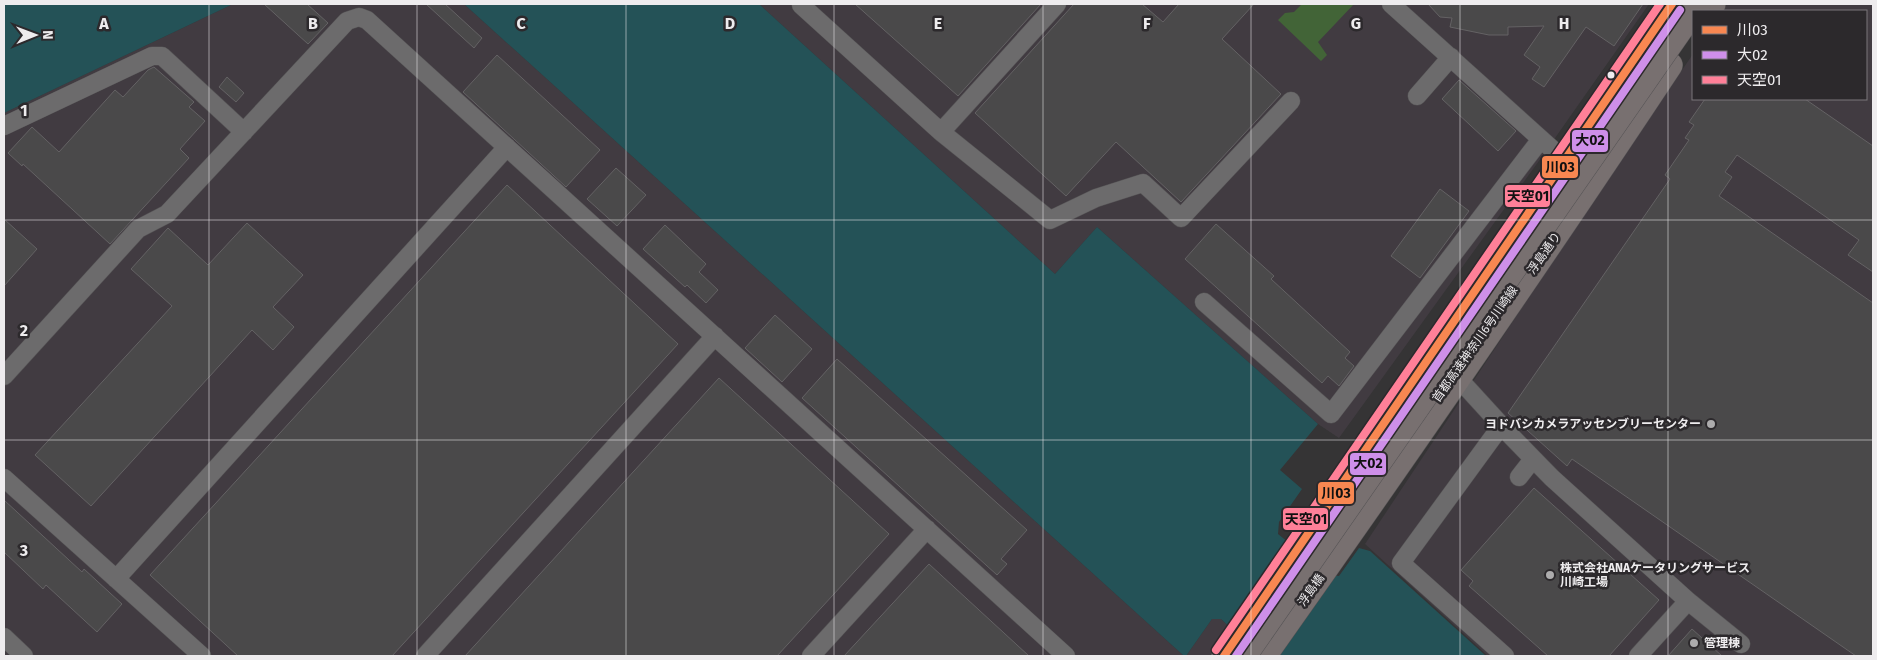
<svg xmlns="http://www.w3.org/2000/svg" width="1877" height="660" font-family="'Fira Sans','Noto Sans JP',sans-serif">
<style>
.built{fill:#413b41}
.forest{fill:#426437}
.water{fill:#245257}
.building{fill:#4a494a;stroke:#646264}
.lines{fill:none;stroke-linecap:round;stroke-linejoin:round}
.minor-casing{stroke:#545254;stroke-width:19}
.highway-casing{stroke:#545254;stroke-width:26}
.minor{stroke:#6c6b6c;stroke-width:18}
.highway{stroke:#787070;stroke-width:25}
.highway-bridge-casing{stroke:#545254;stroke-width:26;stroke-linecap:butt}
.highway-bridge{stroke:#787070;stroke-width:25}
.bus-1-casing{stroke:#2c292c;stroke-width:11}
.bus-2-casing{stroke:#2c292c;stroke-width:11}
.bus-3-casing{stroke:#2c292c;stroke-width:11}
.bus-1{stroke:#f88751;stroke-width:8}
.bus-2{stroke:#ce8fe9;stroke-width:8}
.bus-3{stroke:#ff8098;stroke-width:8}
.grid{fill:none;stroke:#eeecee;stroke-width:1;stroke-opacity:0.55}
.bus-dot{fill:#eeecee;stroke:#2c292c;stroke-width:2}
.poi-dot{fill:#adacad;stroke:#2c292c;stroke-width:2}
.labels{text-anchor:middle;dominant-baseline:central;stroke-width:5;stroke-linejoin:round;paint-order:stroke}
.street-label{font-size:12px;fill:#eeecee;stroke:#2c292c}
.poi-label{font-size:12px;font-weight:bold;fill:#eeecee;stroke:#2c292c;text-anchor:start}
.grid-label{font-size:16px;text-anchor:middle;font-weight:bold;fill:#eeecee;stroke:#2c292c;stroke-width:5;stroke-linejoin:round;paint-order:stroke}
.line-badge{stroke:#2c292c;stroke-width:2}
.pale-badge-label{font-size:14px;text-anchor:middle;font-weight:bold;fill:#111}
</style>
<rect width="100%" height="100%" fill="#353435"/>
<!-- built -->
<path class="built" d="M233,4H464L1184,656H4V113Z
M759,4H1649L1541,158L1339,438L1318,424L1097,227L1055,274Z
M1727,4H1873V656H1488L1365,544L1607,180L1693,54V99H1866V11H1722Z
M1212,619H1221L1260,656H1186Z"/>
<!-- forest -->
<path class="forest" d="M1302,4H1354L1318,42L1327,55L1321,61L1278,20L1285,13L1294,12Z"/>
<!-- water -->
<path class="water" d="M4,4H233L4,113Z
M464,4H759L1055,274L1097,227L1318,424L1280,470L1302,489L1279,522L1278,534L1329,575L1339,576L1359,548L1370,551L1486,656H1260L1221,619H1212L1186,656H1184Z"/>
<!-- building -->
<path class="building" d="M264,4H307L328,23L308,44Z
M426,4H445L482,38L474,48Z
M855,4H1041L958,96Z
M1074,4H1142L1163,22L1179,4H1254L1222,39L1281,94L1181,202L1116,142L1066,196L975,113Z
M1428,4H1643L1614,46L1586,27L1544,87L1532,79L1540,67L1524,55L1544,26L1508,27V35H1489L1450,27L1452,18L1440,17Z
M497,55L600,150L566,187L463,92Z
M154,67L194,102L189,107L205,121L180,149L189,158L110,244L23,164L22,166L8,153L32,127L59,152L115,90L123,97L148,70Z
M227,77L244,93L236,102L219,87Z
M1459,80L1516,131L1498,151L1442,99Z
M1705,99H1805L1873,146V272L1848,255L1859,240L1737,155L1725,172L1732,177L1719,196L1873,303V656H1856L1572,459L1567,466L1508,413L1670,179L1665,175L1689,140L1685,138L1694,125L1689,122Z
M616,168L646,195L617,226L587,199Z
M507,185L678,344L392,656H238L150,575Z
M1440,189L1469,211L1420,278L1391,256Z
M4,219L37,249L4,286Z
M247,223L303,275L273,307L294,327L273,350L252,330L91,506L35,455L172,306L131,269L168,228L208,265Z
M1216,224L1274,276L1271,279L1350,352L1345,358L1354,366L1339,386L1328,376L1322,383L1185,259Z
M665,225L706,264L699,272L718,290L706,303L687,285L685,287L643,249Z
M775,315L812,349L782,382L745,348Z
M837,359L1027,530L1001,559L1007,564L997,575L802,398Z
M719,378L889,534L777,656H465Z
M1534,488L1659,600L1609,656H1548L1469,586L1473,581L1461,570Z
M4,500L82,572L84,569L122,604L97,632L46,585L43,589L4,552Z
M929,564L1029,656H844Z
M1692,629L1722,656H1668Z"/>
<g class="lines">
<defs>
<path id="minor" d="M1057,4L941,132L1050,220L1096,198L1143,183L1181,218L1291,101
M1391,4L1572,167
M801,5L941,132
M1417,96L1451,57
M4,126L152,56H162L244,132
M1204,302L1331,414L1541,139
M1449,372L1458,378L1512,437L1552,478L1688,601L1741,644
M4,376L138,229L167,214L347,21L359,17L367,20L1066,656
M1501,426L1401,563L1505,656
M1519,477L1533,459
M4,478L202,656
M116,579L507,147
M4,637L24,656
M425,656L715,336
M811,656L927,529
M1638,656L1688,601"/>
<path id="highway" d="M1708,11L1713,4
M1224,656L1564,159L1672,4
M1264,656C1402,461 1538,264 1670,65"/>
</defs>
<!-- minor casing -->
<use href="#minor" class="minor-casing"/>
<!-- highway casing -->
<use href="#highway" class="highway-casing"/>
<!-- minor -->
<use href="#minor" class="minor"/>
<!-- highway -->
<use href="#highway" class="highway"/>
<defs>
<path id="highway-bridge" d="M1244,656L1698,4"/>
</defs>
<!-- highway-bridge casing -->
<use href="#highway-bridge" class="highway-bridge-casing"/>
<!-- highway-bridge -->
<use href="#highway-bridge" class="highway-bridge"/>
<defs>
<path id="bus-1" d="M1224,656L1672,4"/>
<path id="bus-2" d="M1236,656L1680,10"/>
<path id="bus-3" d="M1216,650L1660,4"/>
</defs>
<!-- bus-1 casing -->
<use href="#bus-1" class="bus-1-casing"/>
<!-- bus-2 casing -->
<use href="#bus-2" class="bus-2-casing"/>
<!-- bus-3 casing -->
<use href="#bus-3" class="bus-3-casing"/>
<!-- bus-1 -->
<use href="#bus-1" class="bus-1"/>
<!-- bus-2 -->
<use href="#bus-2" class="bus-2"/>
<!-- bus-3 -->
<use href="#bus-3" class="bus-3"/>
</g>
<!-- grid -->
<path class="grid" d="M209,4V656M417,4V656M626,4V656M834,4V656M1043,4V656M1251,4V656M1460,4V656M1668,4V656M4,220H1873M4,440H1873"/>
<!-- markers -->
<circle class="bus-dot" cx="1611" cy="75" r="4.5"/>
<g class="poi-dot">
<circle cx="1711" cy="424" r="5"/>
<circle cx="1550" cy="575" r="5"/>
<circle cx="1694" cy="643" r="5"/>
</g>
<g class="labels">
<!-- street labels -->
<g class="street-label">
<text transform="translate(1544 253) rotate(-55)">浮島通り</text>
<text transform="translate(1475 344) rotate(-55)">首都高速神奈川6号川崎線</text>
<text transform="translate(1311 590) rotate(-55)">浮島橋</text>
</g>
<!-- poi labels -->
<g class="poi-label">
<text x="1701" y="424" text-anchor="end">ヨドバシカメラアッセンブリーセンター</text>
<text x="1560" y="568">株式会社ANAケータリングサービス<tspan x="1560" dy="14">川崎工場</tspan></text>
<text x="1704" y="643">管理棟</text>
</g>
</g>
<g class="grid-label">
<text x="104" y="29">A</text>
<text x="313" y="29">B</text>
<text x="521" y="29">C</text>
<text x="730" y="29">D</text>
<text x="938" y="29">E</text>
<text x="1147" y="29">F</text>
<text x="1356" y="29">G</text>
<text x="1564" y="29">H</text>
<text x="24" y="116">1</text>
<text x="24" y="336">2</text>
<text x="24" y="556">3</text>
</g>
<g class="line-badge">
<rect x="1571" y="129" width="38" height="24" rx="5" fill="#ce8fe9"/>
<rect x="1541" y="155" width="38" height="24" rx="5" fill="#f88751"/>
<rect x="1504" y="184" width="47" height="24" rx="5" fill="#ff8098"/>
<rect x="1349" y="452" width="38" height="24" rx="5" fill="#ce8fe9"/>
<rect x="1317" y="481" width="38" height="24" rx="5" fill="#f88751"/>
<rect x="1282" y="507" width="47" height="24" rx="5" fill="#ff8098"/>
</g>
<g class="pale-badge-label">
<text x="1590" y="145">大02</text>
<text x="1560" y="172">川03</text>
<text x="1528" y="201">天空01</text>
<text x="1368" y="468">大02</text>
<text x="1336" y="498">川03</text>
<text x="1306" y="524">天空01</text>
</g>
<!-- border -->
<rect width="1877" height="660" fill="none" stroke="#eeecee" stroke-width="10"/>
<!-- legend -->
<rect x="1692" y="10" width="175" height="90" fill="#2c292c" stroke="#7a777a"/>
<rect x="1702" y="26" width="25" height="8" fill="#f88751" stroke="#7a777a"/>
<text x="1737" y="35" font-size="15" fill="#eeecee">川03</text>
<rect x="1702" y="51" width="25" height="8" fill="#ce8fe9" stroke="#7a777a"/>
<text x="1737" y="60" font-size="15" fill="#eeecee">大02</text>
<rect x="1702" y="76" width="25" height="8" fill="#ff8098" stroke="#7a777a"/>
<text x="1737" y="85" font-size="15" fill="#eeecee">天空01</text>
<!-- north arrow -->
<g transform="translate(35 35) rotate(89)" stroke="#2c292c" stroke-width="4" paint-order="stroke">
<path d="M0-4L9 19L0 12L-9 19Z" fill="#eeecee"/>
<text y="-8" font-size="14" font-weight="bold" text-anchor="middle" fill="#eeecee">N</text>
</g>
</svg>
